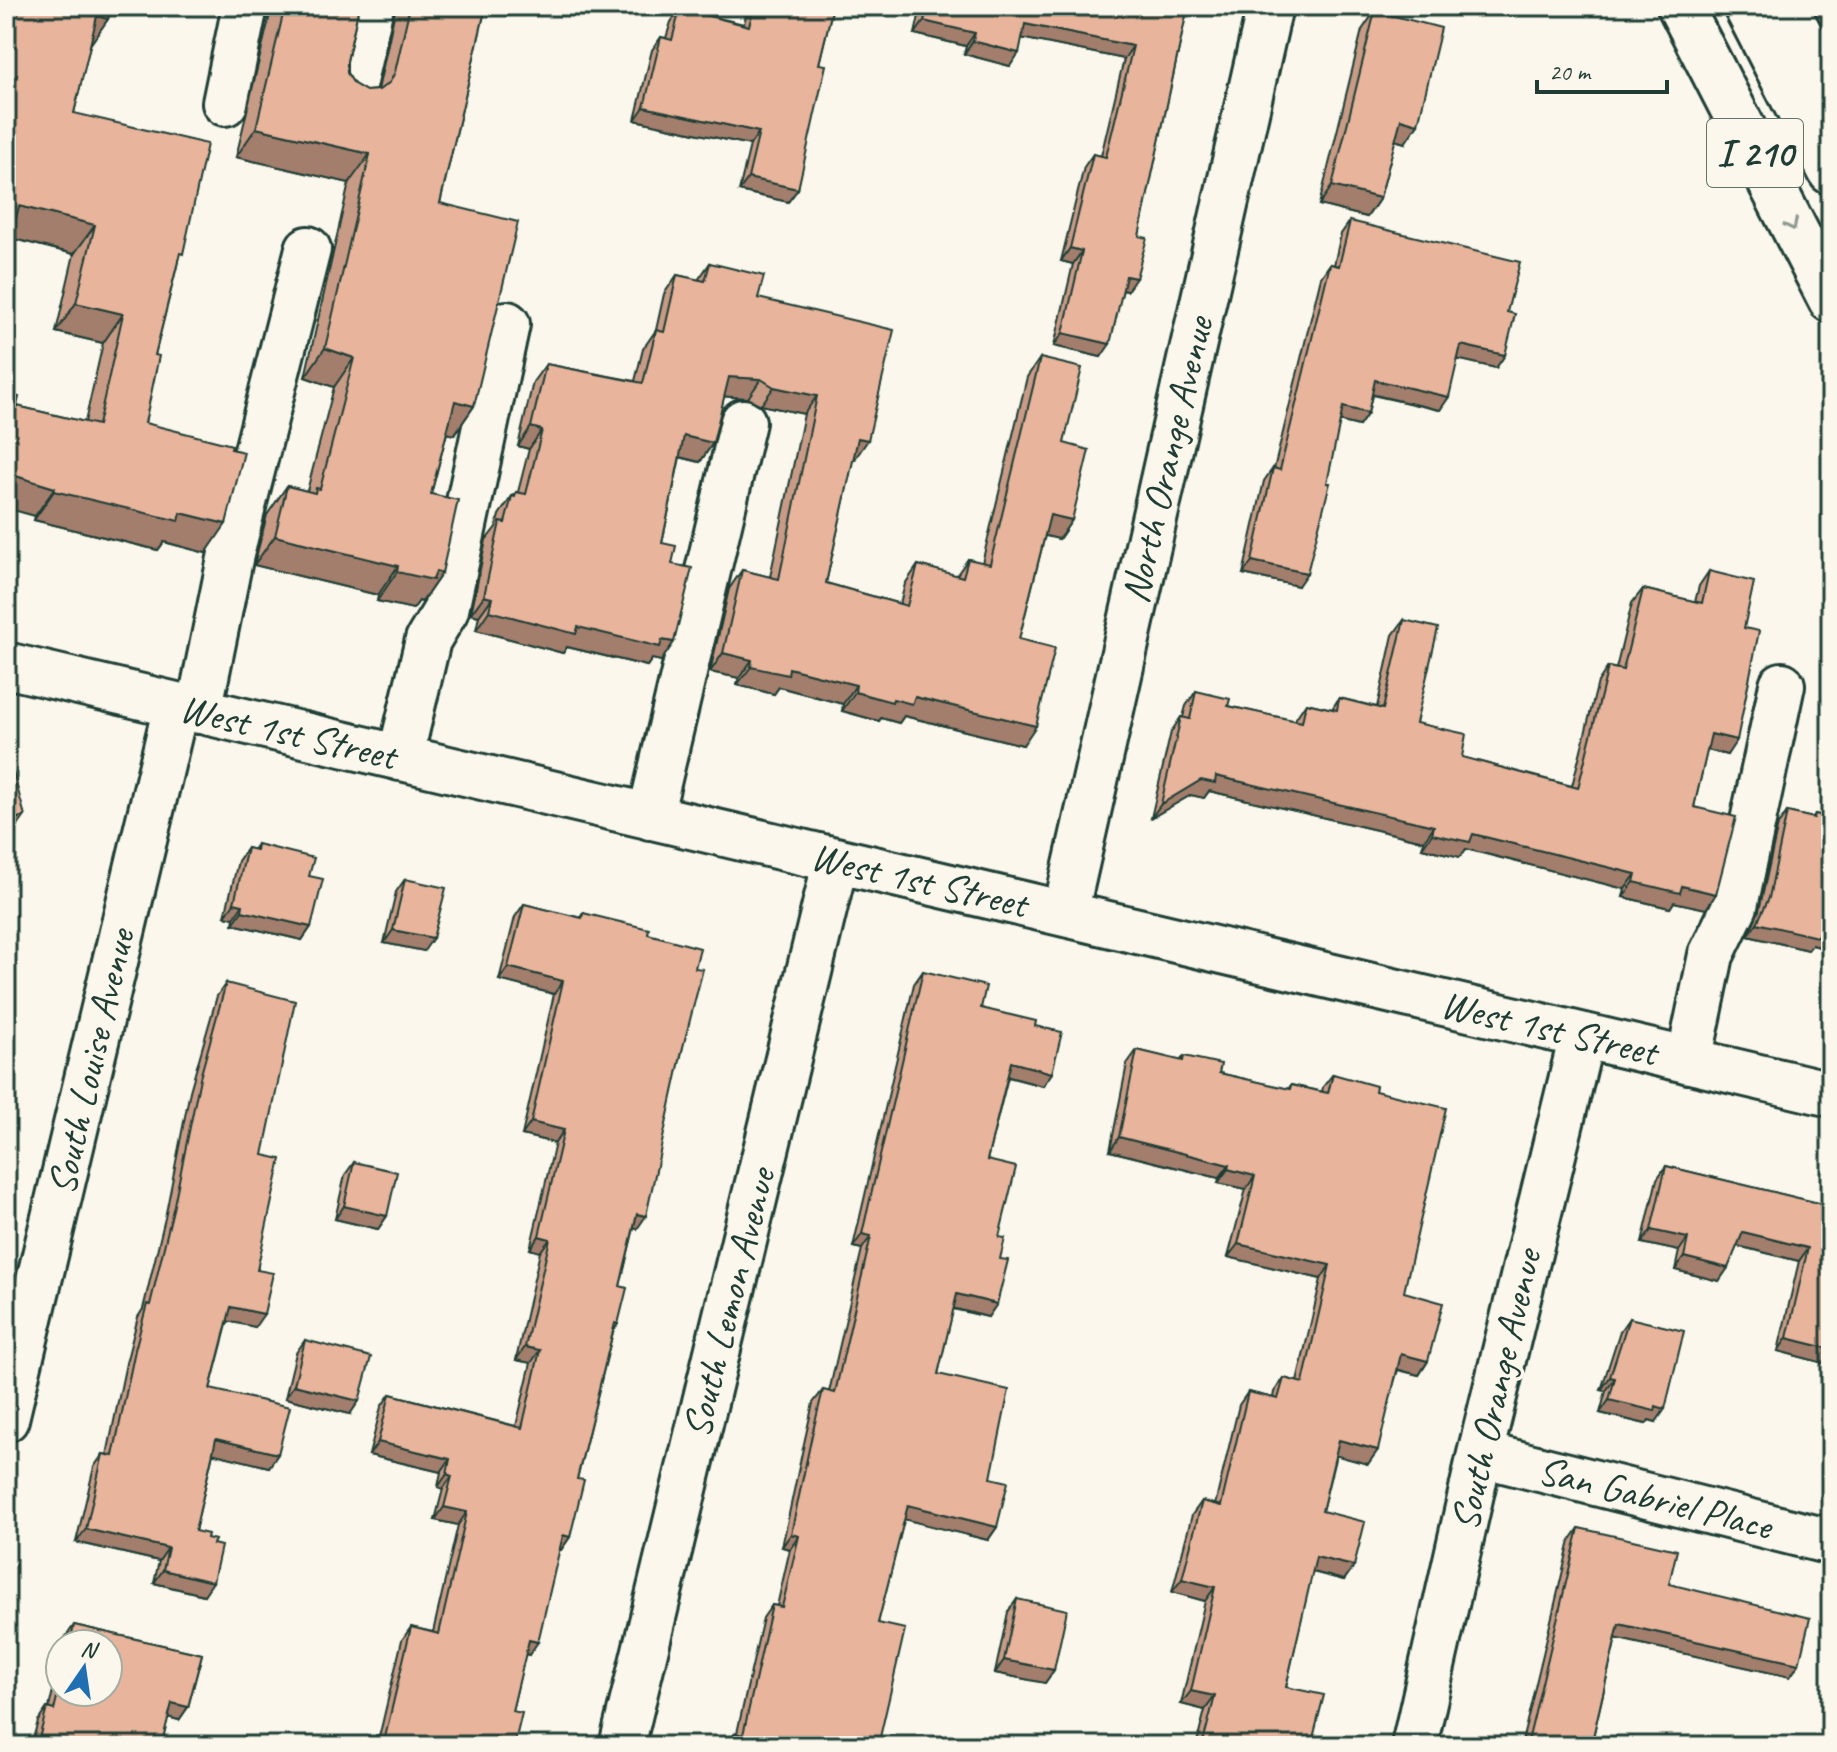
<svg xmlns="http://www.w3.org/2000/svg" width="1837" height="1752" font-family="Caveat,sans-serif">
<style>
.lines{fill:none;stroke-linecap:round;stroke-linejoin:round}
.minor-casing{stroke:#1f3d34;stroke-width:50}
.highway-casing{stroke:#1f3d34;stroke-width:50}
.minor{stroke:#fbf7ec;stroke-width:44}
.highway{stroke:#fbf7ec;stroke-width:44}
.wall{fill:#c89b86;stroke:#1f3d34;stroke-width:2}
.shaded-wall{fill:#a37e6d;stroke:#1f3d34;stroke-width:2}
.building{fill:#e9b49c;stroke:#1f3d34;stroke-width:2}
.oneway{stroke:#8d9a90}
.labels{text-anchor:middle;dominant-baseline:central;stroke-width:7;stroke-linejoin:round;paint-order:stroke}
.shield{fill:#fbf7ec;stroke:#61756b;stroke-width:2}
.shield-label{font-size:38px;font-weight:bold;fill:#1f3d34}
.street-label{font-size:40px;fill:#1f3d34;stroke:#fbf7ec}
</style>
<rect width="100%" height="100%" fill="#fbf7ec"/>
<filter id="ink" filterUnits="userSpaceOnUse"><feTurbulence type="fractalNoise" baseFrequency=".0125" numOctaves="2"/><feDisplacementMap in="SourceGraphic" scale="16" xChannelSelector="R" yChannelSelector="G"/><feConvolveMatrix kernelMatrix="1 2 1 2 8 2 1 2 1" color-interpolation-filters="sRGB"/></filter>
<g filter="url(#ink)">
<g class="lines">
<defs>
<path id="minor" d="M351,95L371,6
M225,103L245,6
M6,665L1831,1094
M199,711L231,554L308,249
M400,758L428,640L446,610L507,324
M650,817L743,422
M1065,914L1270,6
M1689,1061L1711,955L1735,906L1782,685
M6,1419L176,706
M1480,1454L1831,1542
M622,1746L836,860
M1414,1746L1480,1454L1582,1036"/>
<path id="highway" d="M1680,6L1831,300
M1746,6L1831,172
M1785,6L1831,95"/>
</defs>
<!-- minor casing -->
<use href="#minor" class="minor-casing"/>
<!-- highway casing -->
<use href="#highway" class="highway-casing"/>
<!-- minor -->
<use href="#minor" class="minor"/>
<!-- highway -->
<use href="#highway" class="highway"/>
</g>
<!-- wall -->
<path class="wall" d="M16,6H111L108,19L90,44L74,113L178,262L155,355L145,423L206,553L164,542L158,550L34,520L35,516L17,406L85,422L103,343L56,332L74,254L11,238L6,253V21Z
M272,6H359L347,61V73L354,84L366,91L378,90L395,11V6H486L440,203L474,406L454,435L447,433L431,494L442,573L422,602L419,601L413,609L377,601L378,595L254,565L267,515L287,486L307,491L334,387L305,377L349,183L236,157Z
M748,6H833L819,64L798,189L788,202L739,191L750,145L635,120L652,50L661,37L666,38L671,22L680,9L744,24Z
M919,6H1188L1127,291L1123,290L1101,357L1054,346L1073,264L1061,261L1084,167L1093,154L1101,156L1124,59L1022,38L1010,66L964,54L966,46L915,34L921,7Z
M1375,11L1405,143L1395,140L1380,198L1367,217L1319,205L1362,30Z
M1350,221L1507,312L1505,355L1496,368L1458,359L1440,410L1372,395L1368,413L1359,426L1340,421L1298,586L1243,574L1264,481L1273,468L1274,469L1321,277L1330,264L1334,265L1341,234Z
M710,263L758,298L855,459H853L826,583L900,604L905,584L918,565L956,576L968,559L982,563L1027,377L1040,358L1064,443L1072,520L1059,539L1045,535L1019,639L1023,745L904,716L899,723L881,718L879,721L842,711L843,704L779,687L774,694L737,685L739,678L710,672L729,589L742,570L770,577L804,414L761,405L748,398L724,396L713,443L700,462L680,457L662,543L672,564L674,642L661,661L652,659L647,666L567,647L563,653L476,630L479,616L471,614L486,540L496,527L499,515L512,496L513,497L516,492H518L529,449L518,446L533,382L546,364L635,381L643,349L656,330L664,294L677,275L698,280Z
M1709,571L1744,628L1727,755L1707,750L1694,807L1706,909L1674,902L1670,908L1623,897L1625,889L1466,849L1460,857L1422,848L1424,841L1209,791L1204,798L1191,795L1151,818L1171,732L1181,717H1183L1186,706L1196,691L1228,706L1295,721L1296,718L1306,703L1332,709L1339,698L1377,707L1393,635L1404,620L1416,723L1462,757L1572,786L1598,682L1608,667L1616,669L1632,603L1643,589L1695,602L1699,586Z
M1787,812L1812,818L1815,814L1831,818V950L1812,945L1808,950L1748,936L1759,911L1778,825Z
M257,844L309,876L311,927L302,940L233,924L234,918L225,916L238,861L247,848L253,850Z
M405,879L424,951L384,943L396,892Z
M524,904L580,918L583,913L648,934L695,968L682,1051L637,1229L634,1228L620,1286L618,1324L613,1332L577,1479L570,1537L561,1550H559L529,1655L525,1654L512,1711L514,1746H377L402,1640L411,1627L433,1632L458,1525L435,1520L443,1489L438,1487L441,1472L369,1455L381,1407L390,1394L516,1426L531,1363L516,1360L540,1252L530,1249L555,1143L522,1135L554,994L499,980L515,917Z
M923,971L981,1008L1035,1026L1043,1086L1008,1077L987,1160L999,1237L988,1317L953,1309L938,1374L991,1478L997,1527L988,1540L904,1519L878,1623V1746H726L735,1733H737L763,1618L772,1605L777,1606L790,1549L782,1547L803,1448L813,1403L823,1390L829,1392L862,1249L853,1247L914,984Z
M226,983L263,1155L255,1327L228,1321L210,1389L278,1454L269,1467L213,1453L195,1531L207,1538L213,1544L204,1595L154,1583L159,1561L76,1542L94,1467L103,1454L107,1455L126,1363L138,1317L143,1309L165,1218L190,1091L217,996Z
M1137,1050L1180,1061L1184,1056L1219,1073L1288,1089L1291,1085L1322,1092L1323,1087L1333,1074L1375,1091L1404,1292L1428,1361L1419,1375L1398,1370L1368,1464L1336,1455L1322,1511L1354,1566L1344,1580L1312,1572L1286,1687L1311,1746H1196L1205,1710L1181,1704L1205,1601L1172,1592L1192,1515L1202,1501L1215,1505L1239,1405L1248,1392L1273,1398L1274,1392L1284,1378L1297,1382L1321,1279L1228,1257L1246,1189L1218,1183L1219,1178L1110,1151L1127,1064Z
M354,1162L387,1216L378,1229L335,1219L345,1175Z
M1666,1166L1831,1206V1365L1778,1351L1799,1261L1737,1246L1719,1281L1675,1270L1679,1251L1642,1243L1657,1179Z
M1629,1318L1656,1422L1649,1420L1646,1424L1600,1413L1606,1391L1601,1390L1620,1331Z
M305,1340L350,1414L285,1398L296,1353Z
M1579,1528L1669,1584L1799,1664L1790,1677L1616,1638L1593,1737L1610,1746H1521L1570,1541Z
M1017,1599L1054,1670L1045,1683L995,1673L1008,1612Z
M74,1625L202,1654L188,1707L179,1720L168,1717L161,1746H31L38,1721L47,1708H49L60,1659V1692H108V1644H64L65,1638Z"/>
<!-- shaded-wall -->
<path class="shaded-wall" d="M97,16L108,19L88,48Z
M924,21L975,33L966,46L915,34Z
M1025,24L1133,46L1124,59L1016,37Z
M973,41L1019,53L1010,66L964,54Z
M6,72L17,75L6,91Z
M644,107L759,132L750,145L635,120Z
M1401,119L1418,124L1405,143L1387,138Z
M256,128L370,154L349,183L236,157Z
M748,178L798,189L788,202L739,191Z
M1332,186L1380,198L1367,217L1319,205Z
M19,206L95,225L74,254L6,237Z
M1070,248L1082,251L1073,264L1061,261Z
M1126,276L1136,278L1127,291L1117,289Z
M76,303L123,314L103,343L56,332Z
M1063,333L1110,344L1101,357L1054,346Z
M1461,345L1505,355L1496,368L1452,358Z
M325,348L354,358L334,387L305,377Z
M729,377L761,379L748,398L716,396Z
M1375,380L1449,397L1440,410L1366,393Z
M774,387L817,396L804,414L761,405Z
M455,401L474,406L454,435L435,430Z
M1343,407L1368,413L1359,426L1334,420Z
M531,427L542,430L529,449L518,446Z
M684,436L713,443L700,462L671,455Z
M858,438L868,440L855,459L845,457Z
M6,473L55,488L35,516L6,508Z
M54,491L181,513L226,524L206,553L164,542L158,550L34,520Z
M1050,515L1072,520L1059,539L1037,534Z
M275,536L398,566L378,595L254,565Z
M1252,561L1307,573L1298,586L1243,574Z
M436,571L442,573L422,602L419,601L413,609L377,601L397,572Z
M484,596L492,598L479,616L471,614Z
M489,611L578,627L674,642L661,661L652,659L647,666L567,647L563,653L476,630Z
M723,653L752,660L739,678L710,672Z
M751,667L789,668L856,685L843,704L779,687L774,694L737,685Z
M855,692L893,699L915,697L1036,726L1023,745L904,716L899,723L881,718L879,721L842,711Z
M1711,734L1737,740L1727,755L1700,748Z
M1216,776L1434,826L1424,841L1209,791L1204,798L1191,795L1151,818L1161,804L1201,780Z
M25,816L16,829L6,832V821Z
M1432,834H1473L1636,874L1625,889L1466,849L1460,857L1422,848Z
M1634,882L1682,886L1716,894L1706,909L1674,902L1670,908L1623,897Z
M234,903L243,905L234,918L225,916Z
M242,911L311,927L302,940L233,924Z
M1757,923L1831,935V950L1812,945L1808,950L1748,936Z
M393,930L433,938L424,951L384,943Z
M508,967L563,981L554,994L499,980Z
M1011,1062L1052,1073L1043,1086L1002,1075Z
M531,1122L564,1130L555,1143L522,1135Z
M1119,1137L1229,1165L1219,1178L1110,1151Z
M1228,1169L1255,1176L1246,1189L1218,1183Z
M344,1206L387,1216L378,1229L335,1219Z
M637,1214L646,1216L637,1229L628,1226Z
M1651,1230L1688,1238L1679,1251L1642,1243Z
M1743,1232L1808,1248L1799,1261L1734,1245Z
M862,1234L871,1236L862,1249L853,1247Z
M539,1236L550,1239L540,1252L530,1249Z
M1238,1244L1330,1265L1321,1279L1228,1257Z
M1684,1257L1728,1268L1719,1281L1675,1270Z
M957,1294L997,1304L988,1317L948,1307Z
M231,1307L264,1314L255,1327L222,1320Z
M1787,1338L1831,1349V1365L1778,1351Z
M525,1347L540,1350L531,1363L516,1360Z
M1401,1354L1428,1361L1419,1375L1392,1368Z
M1610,1377L1615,1378L1606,1391L1601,1390Z
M294,1385L359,1401L350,1414L285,1398Z
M1609,1400L1656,1406L1665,1409L1656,1422L1649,1420L1646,1424L1600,1413Z
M216,1439L278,1454L269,1467L207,1452Z
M1339,1440L1378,1450L1368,1464L1330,1454Z
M378,1442L450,1459L441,1472L369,1455Z
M447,1474L452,1476L443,1489L438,1487Z
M908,1505L997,1527L988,1540L899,1518Z
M444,1507L467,1512L458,1525L435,1520Z
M86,1529L168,1548L159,1561L76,1542Z
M791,1534L799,1536L790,1549L782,1547Z
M563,1535L570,1537L561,1550L554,1548Z
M1316,1557L1354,1566L1344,1580L1306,1570Z
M163,1570L213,1582L204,1595L154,1583Z
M1182,1579L1215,1587L1205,1601L1172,1592Z
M1619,1624L1799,1664L1790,1677L1610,1637Z
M529,1640L538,1642L529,1655L520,1653Z
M1004,1660L1054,1670L1045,1683L995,1673Z
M1191,1691L1215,1696L1205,1710L1181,1704Z
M172,1703L188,1707L179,1720L163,1716Z"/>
<!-- building -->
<path class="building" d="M19,6H55L62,7V6H111L108,19L97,16L74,113L207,144L183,254L180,253L155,355L159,356L145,423L232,445L231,449L244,452L226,524L181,513L179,521L54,491L55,488L6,473V394L19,397L17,406L98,425L123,314L76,303L95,225L19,206L8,250L6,249V119L17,75L6,72V64Z
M285,6H359L347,61V73L354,84L366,91L379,90L390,82L395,72L410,6H486L440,203L518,222L474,406L455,401L431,494L458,500L442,573L436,571L433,580L397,572L398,566L275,536L287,486L315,493L316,488L320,489L354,358L325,348L370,154L256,128Z
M754,6H833L819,64L826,65L798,189L748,178L759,132L644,107L661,37L672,40L680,9L749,26Z
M928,6H1188L1139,236L1147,238L1136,278L1126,276L1110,344L1063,333L1082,251L1070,248L1093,154L1106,157L1133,46L1025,24L1019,53L973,41L975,33L924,21Z
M1375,11L1441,28L1418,124L1401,119L1380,198L1332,186Z
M1350,221L1520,262L1507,312L1515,314L1505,355L1461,345L1449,397L1375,380L1368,413L1343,407L1327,483H1330L1307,573L1252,561L1273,468L1280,470L1330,264L1339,266Z
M710,263L764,276L758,298L894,330L868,440L858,438L826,583L907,606L918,565L963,577L968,559L990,564L1040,358L1082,368L1064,443L1089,450L1072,520L1050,515L1019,639L1055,648L1036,726L915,697L912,704L893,699L892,702L855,692L856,685L789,668L788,675L751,667L752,660L723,653L742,570L779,579L817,396L774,387L761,379L729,377L713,443L684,436L662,543L676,546L672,564L692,568L674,642L662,640L660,647L578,627L576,634L489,611L492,598L484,596L500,522L505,523L512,496L515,497L516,492L526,494L542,430L531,427L546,364L643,383L656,330L664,332L677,275L705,281Z
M1709,571L1754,582L1744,628L1759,631L1737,740L1711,734L1694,807L1736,817L1716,894L1682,886L1680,893L1634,882L1636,874L1473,834L1470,842L1432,834L1434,826L1216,776L1215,783L1201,780L1161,804L1181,717L1190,719L1196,691L1230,699L1228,706L1302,722L1306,703L1337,710L1339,698L1383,709L1404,620L1438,628L1416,723L1466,734L1462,757L1578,788L1608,667L1623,670L1643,589L1702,603Z
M6,746L25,816L6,821Z
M1787,812L1814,818L1815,814L1831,818V935L1819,932L1817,937L1757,923L1769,898Z
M257,844L314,858L309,876L323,879L311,927L242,911L243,905L234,903L247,848L256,850Z
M6,872L9,873L6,886Z
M405,879L446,888L433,938L393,930Z
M524,904L582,918L583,913L649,929L648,934L700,948L695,968L703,969L682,1051L646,1216L637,1214L620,1286L627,1288L618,1324L615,1323L577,1479L584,1480L570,1537L563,1535L538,1642L529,1640L512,1711L522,1713L514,1746H383L411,1627L439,1634L467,1512L444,1507L452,1476L447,1474L450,1459L378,1442L390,1394L522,1428L540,1350L525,1347L550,1239L539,1236L564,1130L531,1122L563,981L508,967Z
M923,971L986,986L981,1008L1036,1021L1035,1026L1062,1032L1052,1073L1011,1062L987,1160L1016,1167L999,1237L1005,1238L1000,1259L1008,1260L997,1304L957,1294L938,1374L1009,1390L991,1478L1008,1482L997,1527L908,1505L878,1623L905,1629L878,1746H732L735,1733L743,1735L772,1605L782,1607L799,1536L791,1534L812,1435L823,1390L835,1393L871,1236L862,1234Z
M226,983L295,1001L263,1155L281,1159L257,1270L273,1273L264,1314L231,1307L210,1389L290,1407L278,1454L216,1439L195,1531L208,1534L207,1538L215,1540L213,1544L221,1546L213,1582L163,1570L168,1548L86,1529L103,1454L113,1456L135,1350L147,1304L150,1305L174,1205L200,1078Z
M1137,1050L1183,1061L1184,1056L1221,1064L1219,1073L1290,1089L1291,1085L1328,1093L1333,1074L1376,1086L1375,1091L1446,1108L1404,1292L1443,1303L1428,1361L1401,1354L1378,1450L1339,1440L1322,1511L1365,1522L1354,1566L1316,1557L1286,1687L1324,1695L1311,1746H1202L1215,1696L1191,1691L1215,1587L1182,1579L1202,1501L1221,1506L1248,1392L1278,1399L1284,1378L1303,1383L1330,1265L1238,1244L1255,1176L1228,1169L1229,1165L1119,1137Z
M354,1162L397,1172L387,1216L344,1206Z
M1666,1166L1831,1206V1349L1787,1338L1808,1248L1743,1232L1728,1268L1684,1257L1688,1238L1651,1230Z
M1629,1318L1684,1331L1665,1409L1656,1406L1655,1411L1609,1400L1615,1378L1610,1377Z
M305,1340L371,1357L359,1401L294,1385Z
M1579,1528L1677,1550L1669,1584L1810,1618L1799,1664L1619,1624L1593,1737L1610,1741L1609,1746H1610H1527Z
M1017,1599L1067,1610L1054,1670L1004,1660Z
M74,1625L202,1654L188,1707L172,1703L161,1746H37L47,1708L54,1710L60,1685V1692H108V1644H70Z"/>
<!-- one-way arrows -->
<defs><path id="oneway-chevron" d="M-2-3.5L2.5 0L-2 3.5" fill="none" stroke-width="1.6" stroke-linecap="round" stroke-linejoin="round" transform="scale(2)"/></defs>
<use class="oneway" href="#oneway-chevron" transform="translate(1792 225) rotate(63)"/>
</g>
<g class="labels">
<!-- shield labels -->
<rect class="shield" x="1707" y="119" width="96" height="68" rx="6"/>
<g class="shield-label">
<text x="1755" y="153">I 210</text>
</g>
<!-- street labels -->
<g class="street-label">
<text transform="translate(1167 460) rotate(-77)">North Orange Avenue</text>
<text transform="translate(288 732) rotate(13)">West 1st Street</text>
<text transform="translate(919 880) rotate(13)">West 1st Street</text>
<text transform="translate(1549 1028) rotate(13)">West 1st Street</text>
<text transform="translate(91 1062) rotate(-77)">South Louise Avenue</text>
<text transform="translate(729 1303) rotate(-76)">South Lemon Avenue</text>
<text transform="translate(1496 1390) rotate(-77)">South Orange Avenue</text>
<text transform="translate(1655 1498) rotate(14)">San Gabriel Place</text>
</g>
</g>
<!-- margin -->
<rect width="1837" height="1752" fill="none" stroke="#fbf7ec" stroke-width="32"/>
<rect x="16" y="16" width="1805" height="1720" fill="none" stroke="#1f3d34" stroke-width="3" filter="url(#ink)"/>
<!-- north arrow -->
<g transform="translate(84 1668) rotate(13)"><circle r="38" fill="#fbf7ec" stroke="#a3ada2" stroke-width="2"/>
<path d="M0-6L14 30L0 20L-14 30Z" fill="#1f6fb2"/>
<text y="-12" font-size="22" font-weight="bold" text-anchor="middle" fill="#1f3d34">N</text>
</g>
<!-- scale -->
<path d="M1537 80v12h130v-12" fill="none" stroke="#1f3d34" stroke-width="4"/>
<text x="1549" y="80" font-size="24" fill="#1f3d34" stroke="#fbf7ec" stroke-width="6" paint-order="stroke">20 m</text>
</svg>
